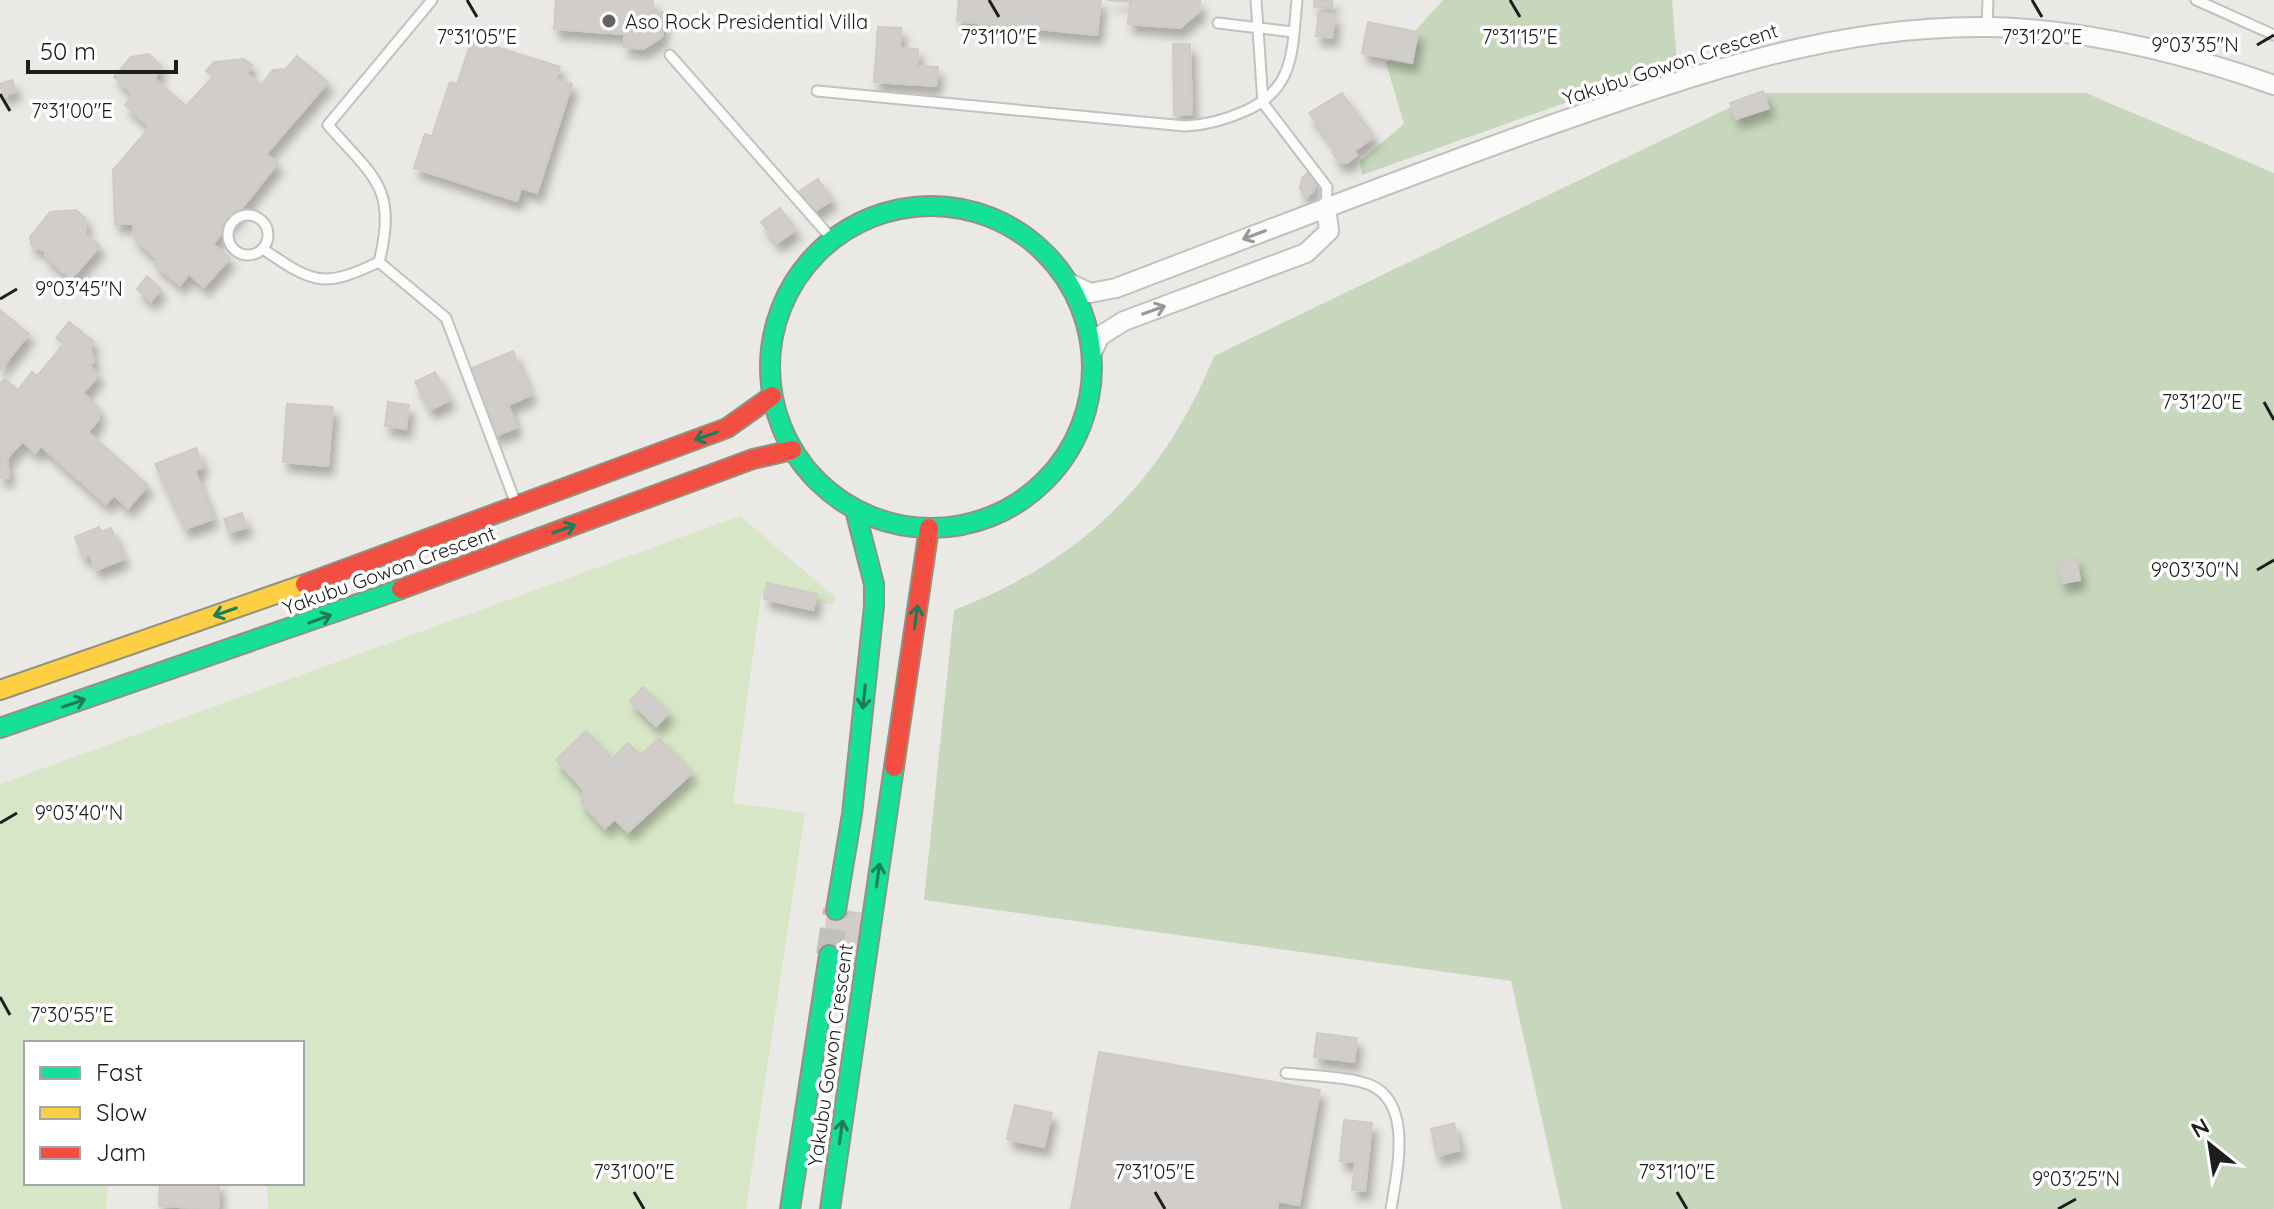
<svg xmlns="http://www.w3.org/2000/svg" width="2274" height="1209" font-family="Quicksand,sans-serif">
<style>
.grass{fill:#d7e6c6}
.forest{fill:#c6d7bc}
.building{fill:#d0cdca;stroke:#cecbc7;stroke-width:2;filter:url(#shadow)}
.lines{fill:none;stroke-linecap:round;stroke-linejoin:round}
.secondary-tunnel{stroke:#c2c0bd;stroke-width:26;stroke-dasharray:26 13;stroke-linecap:butt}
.lane-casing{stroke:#c2c1c0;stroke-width:13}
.street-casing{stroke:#c2c1c0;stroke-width:22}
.fast-casing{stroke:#91937f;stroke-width:22}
.slow-casing{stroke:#91937f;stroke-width:22}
.jam-casing{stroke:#91937f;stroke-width:22}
.lane{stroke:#fcfcfb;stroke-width:9}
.street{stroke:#fcfcfb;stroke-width:18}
.fast{stroke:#16e098;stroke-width:18}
.slow{stroke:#ffcf43;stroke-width:18}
.jam{stroke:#f24e42;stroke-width:18}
.oneway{stroke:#989897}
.oneway2{stroke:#1a7e5a}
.ticks{fill:none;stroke:#1d1d1d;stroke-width:3}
.poi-dot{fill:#656463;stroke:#fff;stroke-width:3}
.labels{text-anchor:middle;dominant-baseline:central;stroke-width:7;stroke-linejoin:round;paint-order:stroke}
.poi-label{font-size:20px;fill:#1d1d1d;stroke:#fff;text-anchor:start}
.street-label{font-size:20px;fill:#1d1d1d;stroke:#fff}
.ticks-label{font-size:20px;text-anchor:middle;fill:#1d1d1d;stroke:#fff;stroke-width:7;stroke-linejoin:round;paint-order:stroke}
</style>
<defs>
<filter id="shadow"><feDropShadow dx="5" dy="9" stdDeviation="4" flood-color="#0004"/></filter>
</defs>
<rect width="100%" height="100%" fill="#ebe9e5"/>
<!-- grass -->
<path class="grass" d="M740,516L836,598L833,604L761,596L733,803L805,813L746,1209H268L267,1183H302V1043H26V1183H108L106,1209H0V784Z"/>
<!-- forest -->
<path class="forest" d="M1443,0H1672L1677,63L1362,175L1360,161L1404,124L1386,63Z
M1760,93H2086L2274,173V1209H1562L1511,981L924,900L954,610C1081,561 1163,482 1214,356Z"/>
<!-- building -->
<path class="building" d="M556,0H653L652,12L664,13L662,37L643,49L624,47L625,34L554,29Z
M959,0H1101L1097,35L957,21Z
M1107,0H1200L1199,12L1180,28L1128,24L1130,2Z
M1314,0H1332V7H1314Z
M1319,13L1335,15L1332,38L1316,36Z
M1368,22L1418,32L1412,63L1362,53Z
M878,27L901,28L900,48L918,49L917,66L938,67L936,86L874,82Z
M472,39L560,67L556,79L572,84L537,193L521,188L517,201L414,168L425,134L432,136L450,82L457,84Z
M1173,44H1190L1192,114L1174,115Z
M149,54L161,66L155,79L186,106L213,77L206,71L214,62L244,59L252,65L246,73L261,85L273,70L286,69L297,56L328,82L266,154L278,163L213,244L230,258L204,287L189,274L180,285L154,263L157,259L134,238L133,224H115L113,170L150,127L125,105L134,95L114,77L131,57Z
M12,80L16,91L3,96L0,84Z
M1763,91L1769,108L1736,119L1730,103Z
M1342,93L1374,137L1354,151L1357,155L1347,163L1339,162L1332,152L1336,149L1309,113Z
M1309,172L1316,181L1313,192L1305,197L1300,188L1302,178Z
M818,179L832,200L812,213L798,192Z
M780,208L796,230L777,243L761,222Z
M76,210L85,218L86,234L100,246L71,279L46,257L45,251L31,245L30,237L50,212Z
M147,276L161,289L151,301L137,289Z
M0,310L29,334L0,370Z
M69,322L94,342L90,347L94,361L90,366L99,375L83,393L97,406L99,419L88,432L148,485L128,508L114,495L106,504L41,446L35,453L23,441L7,458L9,477L0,478V384L5,379L18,390L32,372L37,376L64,344L56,338Z
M513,351L531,395L508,405L517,427L495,436L467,370Z
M435,372L450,400L430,410L415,382Z
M388,402L409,405L406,429L385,426Z
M287,404L333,407L328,466L283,462Z
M196,448L203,467L195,471L213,519L185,529L155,464Z
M242,513L247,527L229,533L224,519Z
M99,527L101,532L111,528L124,559L96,570L90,555L83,557L75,537Z
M2076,558L2080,580L2062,583L2058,562Z
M767,583L817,594L813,610L764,599Z
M643,687L669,713L656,726L630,701Z
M586,731L612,759L628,743L640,756L659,738L692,773L628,832L615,819L605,828L581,802L584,790L556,760Z
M829,909L865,914L858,960L822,954Z
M1317,1033L1357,1038L1354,1062L1314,1057Z
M1099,1052L1320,1090L1299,1205L1278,1201L1277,1209H1071Z
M1015,1105L1052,1113L1044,1147L1007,1139Z
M1344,1120L1372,1123L1365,1191L1352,1190L1355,1162L1340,1161Z
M1454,1123L1460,1150L1437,1156L1431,1129Z
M160,1183H219L218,1209L159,1206Z"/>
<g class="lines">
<!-- secondary-tunnel -->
<path class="secondary-tunnel" d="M829,955L836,910"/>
<defs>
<path id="lane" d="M432,0L328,125C373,177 398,187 379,262L446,318L516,504
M1256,0L1263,103L1327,187L1326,207
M2196,0L2274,35
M1218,23L1293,32
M1987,27L1988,0
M670,55L832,239
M817,91L1185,126C1207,125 1225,120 1245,111C1296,89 1292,48 1297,0
M228 235a20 20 0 1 1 40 0a20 20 0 1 1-40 0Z
M263,249C313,283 322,289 379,262
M1286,1073C1311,1076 1337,1076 1361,1082C1416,1094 1397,1171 1391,1209"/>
<path id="street" d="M1071,284L1090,293L1116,288C1258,234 1399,179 1542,128C1688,77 1833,24 1990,27C2087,29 2183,53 2274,85
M1092,352L1100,336L1124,321L1306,253L1329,231L1326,207"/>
<path id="fast" d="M770 367a161 161 0 1 1 322 0a161 161 0 1 1-322 0Z
M0,728L401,589
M836,910L852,814L874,606V584L855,510
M790,1209L829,955
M830,1209L894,767"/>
<path id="slow" d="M0,690L305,584"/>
<path id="jam" d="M305,584L727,428L772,396
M401,589L753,459L792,450
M894,767L929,528"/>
</defs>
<!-- lane casing -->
<use href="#lane" class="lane-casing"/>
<!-- street casing -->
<use href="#street" class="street-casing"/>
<!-- fast casing -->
<use href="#fast" class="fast-casing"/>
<!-- slow casing -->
<use href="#slow" class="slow-casing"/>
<!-- jam casing -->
<use href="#jam" class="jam-casing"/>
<!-- lane -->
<use href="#lane" class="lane"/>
<!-- street -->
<use href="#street" class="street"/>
<!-- fast -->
<use href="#fast" class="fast"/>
<!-- slow -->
<use href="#slow" class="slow"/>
<!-- jam -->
<use href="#jam" class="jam"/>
</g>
<!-- one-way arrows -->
<defs><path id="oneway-shaft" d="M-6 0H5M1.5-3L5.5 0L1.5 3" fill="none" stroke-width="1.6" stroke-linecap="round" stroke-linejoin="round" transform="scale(2)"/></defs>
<g class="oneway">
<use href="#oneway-shaft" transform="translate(1254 235) rotate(159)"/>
<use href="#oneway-shaft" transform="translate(1154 310) rotate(-20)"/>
</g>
<g class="oneway2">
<use href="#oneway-shaft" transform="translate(706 436) rotate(160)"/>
<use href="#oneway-shaft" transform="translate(564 529) rotate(-20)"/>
<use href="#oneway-shaft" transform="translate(225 612) rotate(161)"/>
<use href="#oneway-shaft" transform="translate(916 617) rotate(-82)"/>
<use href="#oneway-shaft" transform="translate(320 619) rotate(-20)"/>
<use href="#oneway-shaft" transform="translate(864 697) rotate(96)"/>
<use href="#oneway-shaft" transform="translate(74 703) rotate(-19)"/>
<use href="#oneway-shaft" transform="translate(878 875) rotate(-82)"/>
<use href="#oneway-shaft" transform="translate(841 1132) rotate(-82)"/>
</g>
<!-- ticks -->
<path class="ticks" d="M467,0L477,17M989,0L999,17M1510,0L1520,17M2032,0L2042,17M2257,45L2274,35M0,94L10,111M0,299L17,289M2264,402L2274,420M2257,570L2274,560M0,823L17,813M0,997L10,1015M634,1192L644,1209M1155,1192L1165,1209M1677,1192L1687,1209M2058,1209L2076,1199"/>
<!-- markers -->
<circle class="poi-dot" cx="609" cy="21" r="8"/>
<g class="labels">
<!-- poi labels -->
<g class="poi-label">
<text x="625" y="21">Aso Rock Presidential Villa</text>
</g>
<!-- street labels -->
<g class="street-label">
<text transform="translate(1670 64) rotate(-18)">Yakubu Gowon Crescent</text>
<text transform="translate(389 570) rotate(-20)">Yakubu Gowon Crescent</text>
<text transform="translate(830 1055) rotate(-82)">Yakubu Gowon Crescent</text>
</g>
</g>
<g class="ticks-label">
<text x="477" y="44">7°31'05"E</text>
<text x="999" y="44">7°31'10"E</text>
<text x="1520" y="44">7°31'15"E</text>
<text x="2042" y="44">7°31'20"E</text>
<text x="2195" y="52">9°03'35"N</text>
<text x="72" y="118">7°31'00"E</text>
<text x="79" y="296">9°03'45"N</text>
<text x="2202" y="409">7°31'20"E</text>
<text x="2195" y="577">9°03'30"N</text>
<text x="79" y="820">9°03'40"N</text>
<text x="72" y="1022">7°30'55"E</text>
<text x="634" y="1179">7°31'00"E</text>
<text x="1155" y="1179">7°31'05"E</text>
<text x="1677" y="1179">7°31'10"E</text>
<text x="2076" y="1186">9°03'25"N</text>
</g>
<!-- legend -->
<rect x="24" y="1041" width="280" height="144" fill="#ffffff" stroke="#a5a5a5" stroke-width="2"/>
<rect x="40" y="1067" width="40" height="12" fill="#16e098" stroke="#a5a5a5" stroke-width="2"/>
<text x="96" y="1081" font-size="24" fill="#1d1d1d">Fast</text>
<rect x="40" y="1107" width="40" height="12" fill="#ffcf43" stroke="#a5a5a5" stroke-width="2"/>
<text x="96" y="1121" font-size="24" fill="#1d1d1d">Slow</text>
<rect x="40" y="1147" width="40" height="12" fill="#f24e42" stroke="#a5a5a5" stroke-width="2"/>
<text x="96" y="1161" font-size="24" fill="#1d1d1d">Jam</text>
<!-- north arrow -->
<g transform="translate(2210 1145) rotate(330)" stroke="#ffffff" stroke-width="6" paint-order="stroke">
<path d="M0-6L14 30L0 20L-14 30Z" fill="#1d1d1d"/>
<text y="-12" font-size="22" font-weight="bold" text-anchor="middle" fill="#1d1d1d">N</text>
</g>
<!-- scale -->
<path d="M28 60v12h148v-12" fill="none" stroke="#1d1d1d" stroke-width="4"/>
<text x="40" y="60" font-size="24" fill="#1d1d1d" stroke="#ffffff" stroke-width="6" paint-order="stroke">50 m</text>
</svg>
